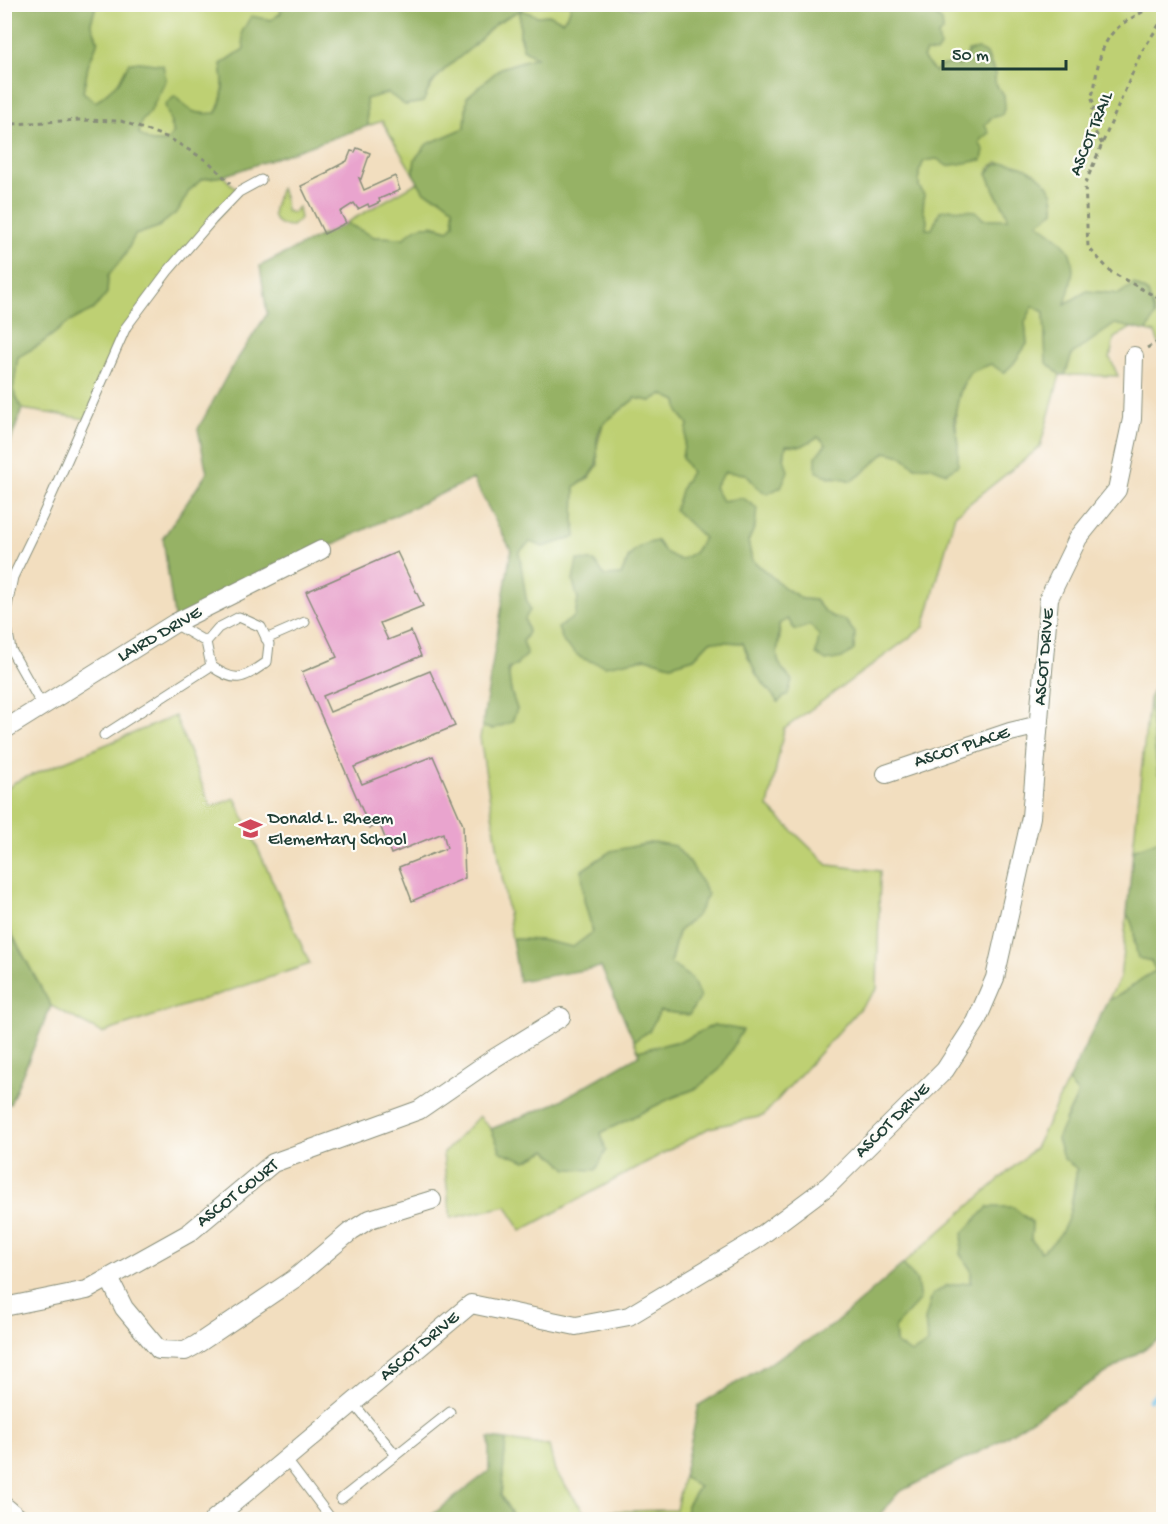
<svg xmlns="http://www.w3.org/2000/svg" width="1168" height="1524" font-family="'Gochi Hand',sans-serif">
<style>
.green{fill:#bed073;stroke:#6e8654;stroke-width:1.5}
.forest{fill:#96b265;stroke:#5a784c;stroke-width:1.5}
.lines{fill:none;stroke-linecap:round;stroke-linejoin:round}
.stream{stroke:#6dc0e9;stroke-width:5}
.building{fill:#e9a4ce}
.lane-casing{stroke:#888e7a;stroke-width:11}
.street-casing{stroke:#888e7a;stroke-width:20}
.path{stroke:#888e7a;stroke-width:3;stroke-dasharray:4.5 4.5;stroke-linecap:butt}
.lane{stroke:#fff;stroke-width:9}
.street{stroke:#fff;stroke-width:18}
.labels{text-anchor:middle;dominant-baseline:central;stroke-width:4.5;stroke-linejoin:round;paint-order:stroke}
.street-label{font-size:18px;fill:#1f3d34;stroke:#fdfcf7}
.poi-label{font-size:18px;fill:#1f3d34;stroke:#fdfcf7;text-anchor:start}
</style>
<rect width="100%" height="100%" fill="#fdfcf7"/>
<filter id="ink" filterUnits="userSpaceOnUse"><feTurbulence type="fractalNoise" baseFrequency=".0167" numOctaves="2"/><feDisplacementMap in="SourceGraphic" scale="12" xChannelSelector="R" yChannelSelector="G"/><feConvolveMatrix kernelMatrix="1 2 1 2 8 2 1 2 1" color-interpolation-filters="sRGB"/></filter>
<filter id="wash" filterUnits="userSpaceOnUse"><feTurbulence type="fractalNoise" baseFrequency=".008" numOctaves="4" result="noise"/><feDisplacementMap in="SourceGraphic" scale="24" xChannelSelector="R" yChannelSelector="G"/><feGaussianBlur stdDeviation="1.35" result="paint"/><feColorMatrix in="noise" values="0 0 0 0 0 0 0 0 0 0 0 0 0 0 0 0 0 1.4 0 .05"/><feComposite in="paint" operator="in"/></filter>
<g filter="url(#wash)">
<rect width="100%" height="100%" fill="#f2debf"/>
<!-- green -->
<path class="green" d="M96,5H280L281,13L271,20L244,49L221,64C224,83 225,96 215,114L198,115L183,105L170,125L174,133L166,142H151L139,134L141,122L150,112L166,80L129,63L119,82L96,102L83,92L88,66L98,41L91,23Z
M524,5H571L569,13L562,21L551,15L537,16L520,10V39L523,49L537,57L501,68L467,97L465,128L427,144L415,159L413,174L382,121L368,126L365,99L388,93L405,105L423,102C436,71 450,67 473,46C481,38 488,29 497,23C506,17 517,13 524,5Z
M921,5H1163V354L1155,333L1147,331L1155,315L1148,293L1134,285L1119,294L1099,292L1064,304C1079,260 1074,252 1037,223L1054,211V200L1049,187L998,162L990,167L987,174C993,182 991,185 995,192C1000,204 1006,206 1008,220L983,219L940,211L932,230L926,229L927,220L923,210L924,195L919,186V172L924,160L937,159L979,144L985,125L1004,96L995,83V74L987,54L966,60L959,66L950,64L935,72L923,59L934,13L924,9Z
M223,176L239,192L126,327L86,419L22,409L13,390L18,356L39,345L69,322L94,309L107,293L108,276L125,255L135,235L158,227L178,211L189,191L202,179Z
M418,182L424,192L440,198L453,208L454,224L449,230L432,225L404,238L374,237L346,223Z
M281,188L285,200L286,211L293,213L298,207L300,219L292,226C264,226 274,205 281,188Z
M1033,306L1044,312L1046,362L1060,375L1040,447L955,515L924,627L784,729L768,807L828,865L880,871L877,989L763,1116L709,1128L521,1231L507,1206L451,1218L443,1154L479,1116L491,1129L501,1152L526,1161L547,1150L567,1169L600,1133L669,1099L697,1088L720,1069L714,1025L684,1040L638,1051L634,1041L649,1031L660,1011L689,1015L692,979L670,964L678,932L697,915L584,900L593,932L573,947L541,940L512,939L480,738L482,727L493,729L517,709C502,669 510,667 528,632L524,618L530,610L526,598L519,552L530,542L576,536L574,520L575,486L589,478L598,465L597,446L603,424L636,398L651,401L662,394L677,401L679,413L688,424L682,458L692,472L682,487L704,538L694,553L680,561L665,552L657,541L629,556L621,575L605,577L594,561L573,581L578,599L575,616L626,661L646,658L671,665L694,658L710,641L743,643L748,658L778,701L781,669L776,659L780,637L779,624L788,619L795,630L810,625L819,635L845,620C830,618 824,612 815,600L802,599L785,588L752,560L748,542L755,526L743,498L722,501L714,487L725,472L746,474L757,487L768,493L781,487L786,445L802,446L818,436L827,444L829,478L859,476L886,452L902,456L915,467L930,466L958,445C954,414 954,400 970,372L991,364L1027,344L1025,322Z
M1115,324L1133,327L1114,338L1110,358L1118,376L1065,375L1072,354Z
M1149,699L1158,774L1163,778V839L1133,850Z
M175,716L211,807L235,798L310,964L102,1033L51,1006L5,921V791L15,782Z
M1127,914L1134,924V944L1151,961L1156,971C1138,978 1127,995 1108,1000L1120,978Z
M1068,1081L1078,1094L1065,1120L1063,1158L1077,1168L1069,1218L1056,1243L1041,1252L1031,1240L1032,1222L1013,1207L960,1254L971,1270V1283L946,1286L925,1320L928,1343L912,1354L896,1344L895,1327L906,1314L917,1281L903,1264L1035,1148Z
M506,1440L549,1446L555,1471L584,1512L676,1510L683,1477L699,1486L687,1505L686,1520L515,1519L501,1496Z"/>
<!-- forest -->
<path class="forest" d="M571,4L601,5L639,8L650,4L921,5C925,12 936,15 942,21L943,30L938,36L940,47L936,53L926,52L923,58L935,72L940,66L950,64L959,66L966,60L968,51L978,49L986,54L995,74V83L1004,96L1005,106L1002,115L991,118L985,125L989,133L982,138L979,143L984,150L982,160L947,166L937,159L924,161L919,172V186L924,195L923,210L927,220L926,229H932L940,211L951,209L976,211L983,219H1008C1006,205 1000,204 995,192C991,185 992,181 987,174C1000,150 1039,170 1050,188C1054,195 1054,203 1054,211L1038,223C1045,229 1054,234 1061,241C1080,258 1072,283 1065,304L1087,291L1119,294L1134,284L1148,293L1155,316L1147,331L1115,324L1072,354L1065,375H1060L1046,362L1044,312L1033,306L1025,322L1027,344L1014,363L1004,373L991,364L970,372L960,390L954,418L958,445V465L946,473L930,466L915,467L902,456L886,452L859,476L851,481C837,476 830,479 816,471V456L826,444L818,437L802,446L786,445L784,458L788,471L781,487L767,494L757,487L746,474L725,472L714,487L722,501L743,498L757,508L755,526L748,542L752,560L785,588L802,599L815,600C824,612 830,618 845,620L855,633L854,650L842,658L826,661L816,654L819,635L810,625L795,630L788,619L779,624C780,653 769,657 792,680L788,694L778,702L756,674L743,643L710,641L694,658L671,665L646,658L605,666L581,658L564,643L558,628L575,616L578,599L573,581L577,560L594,561L605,576L621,575C629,554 634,545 657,541L665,552L680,560L694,553L704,538L675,510L682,487L691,472L682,458L688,424L679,413L677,401L662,394L651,401L635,398C630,403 604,422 602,425C587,452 613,465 575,486L574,520L576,537L543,547L530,542L519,552L526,598L530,610L525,619L528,632L523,641L527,655L515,666L508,669L511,692L517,709L512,722L493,729L482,727L511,550L473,479L321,550L175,623L163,538L207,473L198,429L229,372L267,314L260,266L346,223L374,237L404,238C419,222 429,224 449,230L454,224L453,208L440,198L424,192L413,174L415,159L427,144L465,128L467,97L501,68L536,57L523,49L520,34V10L495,24L471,48L445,69L431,84L423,102L405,105L388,93L366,99L368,126L223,176L202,179L189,191L178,211L158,227L135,235L125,255L108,276L107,293L94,309L69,322L39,345L18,357L13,390L22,409L5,458V5H96L91,23L98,41L88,66L83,92L96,102L119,82L129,63L139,62L163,65L166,80L150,112L141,122L139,134L151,142H166L174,133L165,105L175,96C189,112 195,115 216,113C225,96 224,83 221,64L244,49L242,32L251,16L271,20L281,13L280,5H524L521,10L537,16L551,15L562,21L569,13Z
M1163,670V778L1158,774L1149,699Z
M1163,839V1337L989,1447L899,1492L876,1519H686L687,1505L699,1487L683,1477L699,1405L832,1326L903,1264L917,1281L920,1300L895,1327L896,1344L912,1353L928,1343L925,1320L932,1295L946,1286L971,1282V1270L960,1254L963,1233L988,1207H1013L1032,1223L1031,1240L1041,1252C1072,1233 1072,1202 1077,1169L1063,1158L1057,1139L1078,1094L1068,1081L1108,1000C1126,995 1138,978 1156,971L1151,961L1138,958C1133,942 1137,928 1127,914L1133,850Z
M654,842L675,846L691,864L708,894L697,915L678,932L670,963L692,979L700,997L689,1015L660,1011L649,1031L634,1041L601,967L519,981L512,939L541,940L573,947L593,932L584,900L582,870L611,851Z
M4,921L51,1006L10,1104L4,1102Z
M714,1025L743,1030L720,1069L697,1088L669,1099L601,1133L606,1151L596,1170L567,1169L547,1150L526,1161L501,1152L491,1129L556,1103L639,1055L638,1051L684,1040Z
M489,1438L506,1440L501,1496L515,1519H433L432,1515L489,1471Z"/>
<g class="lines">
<!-- stream -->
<path class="stream" d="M1150,1400L1164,1386"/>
</g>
<g id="blocks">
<!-- building -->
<path class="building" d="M357,148L370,153L361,179L359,178L364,190L395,176L400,190L379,199L380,202L369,207L368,204L358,209L354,203L340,212L346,223L324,234L301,186L328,173V171L347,161L351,151L355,152Z
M397,552L423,606L380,623L388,640L411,631L421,656L323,696L330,712L430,671L455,726L354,767L362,784L433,756L463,825L465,878L412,901L399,867L447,848L443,833L391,854L380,825L370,828L302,672L337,657L306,592Z"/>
</g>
</g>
<g filter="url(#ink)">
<use href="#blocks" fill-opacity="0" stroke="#888e7a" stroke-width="1.5"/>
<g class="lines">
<defs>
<path id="lane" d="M239,617L261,627L269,644L267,662C242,679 237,684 211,666L206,642L218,628Z
M175,624L206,642
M266,639L305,622
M43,707L11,650L5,616L13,577L43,515L126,327L168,271L212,220L239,192L261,180
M104,735L211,666
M353,1403L396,1455L450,1412
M286,1459L332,1520
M341,1499L396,1455"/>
<path id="street" d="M4,730L175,623L321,550
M886,774L1010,732L1039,725
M109,1278L124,1308L159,1350L185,1351L196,1345L294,1279L351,1231L370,1219L432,1200
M4,1307L87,1290L189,1233L273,1163L419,1110L493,1059L561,1017
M4,1506L21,1520
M213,1520L471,1304L576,1326L629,1316L754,1241L829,1185L945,1070L976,1022L995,978L1031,817L1049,598L1078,538L1117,490L1132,419L1134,356"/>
</defs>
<!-- lane casing -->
<use href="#lane" class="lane-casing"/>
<!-- street casing -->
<use href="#street" class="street-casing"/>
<!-- path -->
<path class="path" d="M1164,17L1141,53L1085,184L1088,247L1111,272L1158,298L1164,304
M4,122L13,124L79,120L121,121L169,138L209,162L230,183
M1102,144L1094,130L1091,112L1095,107L1091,97C1096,87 1095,80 1097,70C1106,26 1122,24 1157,4
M1147,348L1164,338"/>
<!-- lane -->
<use href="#lane" class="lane"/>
<!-- street -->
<use href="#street" class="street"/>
</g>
</g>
<!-- icons -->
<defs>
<symbol id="school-bare" viewBox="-9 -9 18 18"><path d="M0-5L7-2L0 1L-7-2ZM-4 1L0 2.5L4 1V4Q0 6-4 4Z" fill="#d1495b" stroke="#fdfcf7" stroke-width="2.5" paint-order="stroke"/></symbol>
</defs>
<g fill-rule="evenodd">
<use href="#school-bare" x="234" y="812" width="33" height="33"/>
</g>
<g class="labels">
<!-- street labels -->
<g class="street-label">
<text transform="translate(1092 134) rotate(-68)">ASCOT TRAIL</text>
<text transform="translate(160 635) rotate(-30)">LAIRD DRIVE</text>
<text transform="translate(1045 657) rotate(-85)">ASCOT DRIVE</text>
<text transform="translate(962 748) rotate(-18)">ASCOT PLACE</text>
<text transform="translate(893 1121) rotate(-45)">ASCOT DRIVE</text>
<text transform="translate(238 1194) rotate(-38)">ASCOT COURT</text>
<text transform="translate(420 1347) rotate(-40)">ASCOT DRIVE</text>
</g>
<!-- poi labels -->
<g class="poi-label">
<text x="268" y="819">Donald L. Rheem<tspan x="268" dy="21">Elementary School</tspan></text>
</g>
</g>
<!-- margin -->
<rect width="1168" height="1524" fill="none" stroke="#fdfcf7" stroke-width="24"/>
<!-- scale -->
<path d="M943 60v9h123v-9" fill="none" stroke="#1f3d34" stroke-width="3"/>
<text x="952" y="60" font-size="18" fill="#1f3d34" stroke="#fdfcf7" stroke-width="4.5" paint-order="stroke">50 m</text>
</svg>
